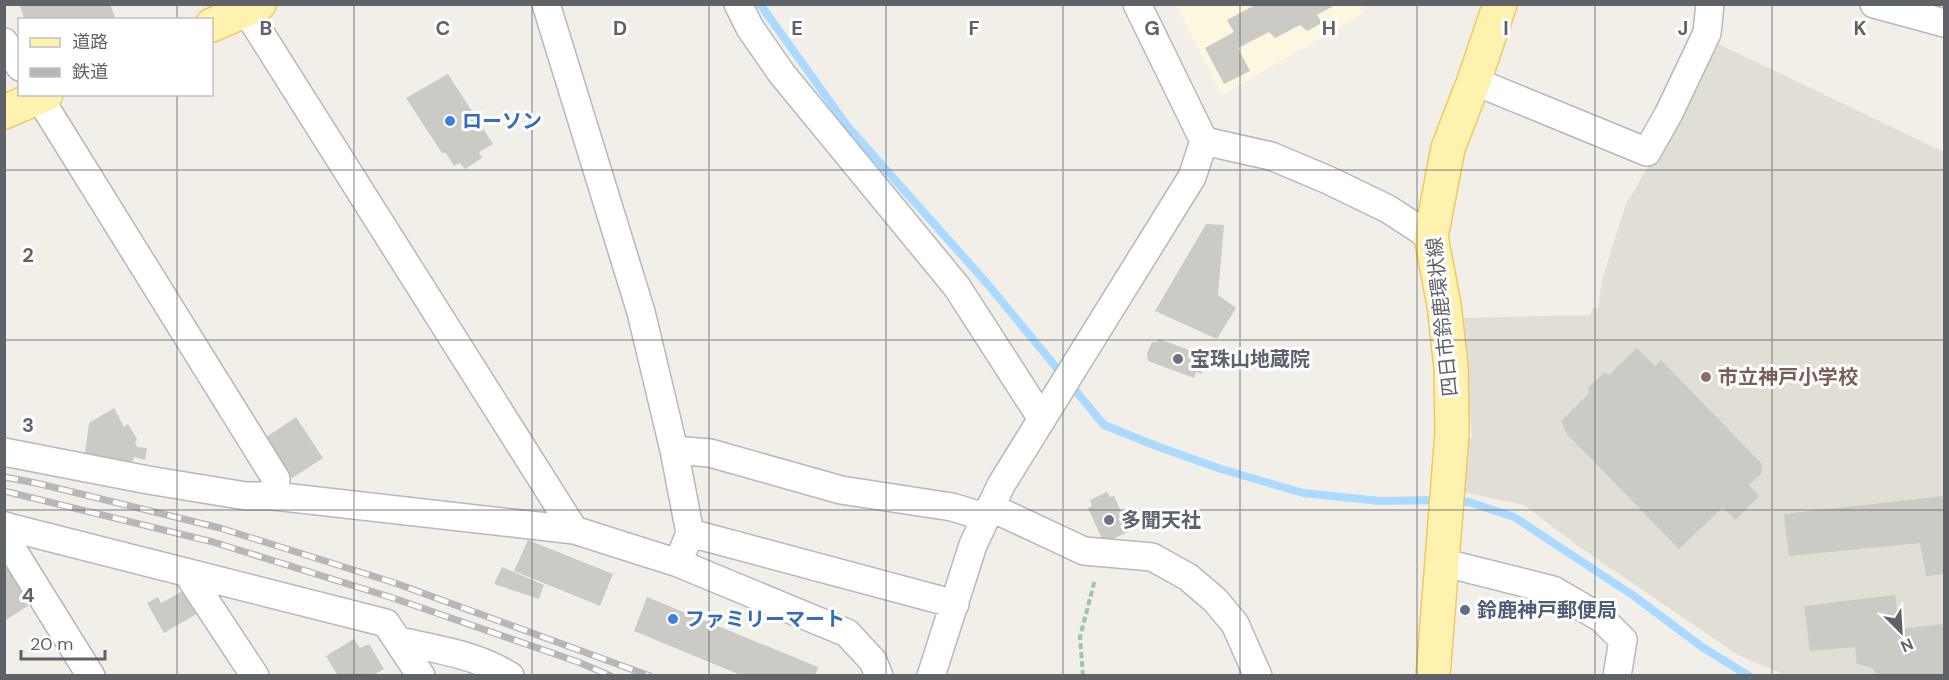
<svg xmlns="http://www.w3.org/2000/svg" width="1949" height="680" font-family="'DM Sans','Noto Sans JP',sans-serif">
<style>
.commercial{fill:#fef7e0}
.education{fill:#e1ded6}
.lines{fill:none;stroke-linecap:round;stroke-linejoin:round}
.stream{stroke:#aadaff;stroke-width:8}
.building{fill:#cccac5}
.minor-casing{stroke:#b5b8bc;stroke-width:30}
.major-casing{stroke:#f2c960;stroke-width:36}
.path{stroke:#9cc7a9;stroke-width:4;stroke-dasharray:6 3;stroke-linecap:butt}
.minor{stroke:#fff;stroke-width:27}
.major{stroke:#fff2af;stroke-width:33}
.rail-casing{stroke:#b6b7b8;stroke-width:7}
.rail{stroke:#fff;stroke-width:4.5;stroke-dasharray:14;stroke-linecap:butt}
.grid{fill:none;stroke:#5f6368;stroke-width:1.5;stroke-opacity:0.55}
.shop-dot{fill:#3f7fe0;stroke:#fff;stroke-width:2}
.worship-dot{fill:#6b7280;stroke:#fff;stroke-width:2}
.education-dot{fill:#8d6e63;stroke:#fff;stroke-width:2}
.service-dot{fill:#5c6f8a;stroke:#fff;stroke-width:2}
.labels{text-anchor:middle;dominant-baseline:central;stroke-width:6;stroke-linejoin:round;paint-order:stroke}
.shop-label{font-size:20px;font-weight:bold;fill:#366cbe;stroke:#fff;text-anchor:start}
.street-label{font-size:20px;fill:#5f6368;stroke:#fff}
.worship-label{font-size:20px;font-weight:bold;fill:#5b616d;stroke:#fff;text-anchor:start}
.education-label{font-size:20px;font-weight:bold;fill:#785e54;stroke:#fff;text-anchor:start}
.service-label{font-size:20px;font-weight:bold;fill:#4e5e75;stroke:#fff;text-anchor:start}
.grid-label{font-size:20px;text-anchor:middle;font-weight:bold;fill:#5f6368;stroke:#fff;stroke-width:6;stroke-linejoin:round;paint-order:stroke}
</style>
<rect width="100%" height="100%" fill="#f1efe8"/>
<!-- commercial -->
<path class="commercial" d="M1360,4L1364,13L1222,95L1176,5Z"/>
<!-- education -->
<path class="education" d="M1712,41L1944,152V675H1785L1738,655L1578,546L1524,505L1458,491L1463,437L1472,438L1462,318L1590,315L1593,308H1598L1602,280L1626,204L1664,140Z"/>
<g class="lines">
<!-- stream -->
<path class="stream" d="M760,4L848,127L984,280L1104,425L1159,447L1221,469L1303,493L1380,501L1440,500
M1453,501L1469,502L1514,517L1634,596L1702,647L1749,676"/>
</g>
<!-- building -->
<path class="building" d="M19,4H110L116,20H25Z
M1257,4H1337L1317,15L1322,23L1307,31L1300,25L1275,38L1269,32L1238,48L1250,71L1224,84L1205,48L1234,32L1227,20Z
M448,74L493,144L479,152L482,158L465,169L460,163L454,166L446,153H442L406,98Z
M1206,224L1224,225L1218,295L1236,308L1217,339L1155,311Z
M1159,339L1208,357L1201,374L1196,372L1194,378L1148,361L1147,353L1152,342H1157Z
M1637,348L1655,366L1661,360L1762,464L1761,474L1749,485L1759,496L1735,520L1723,507L1679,549L1567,434L1561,421L1590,392L1587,389L1605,372L1609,375Z
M114,408L124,427L128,424L137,439L135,442L137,447L147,448L145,460L134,457L132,463L85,453L89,423Z
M296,417L323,458L292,478L265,438Z
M1107,492L1110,497L1114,496L1130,531L1104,543L1088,508L1092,506L1090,500Z
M1944,496V574L1926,576L1920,543L1789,556L1784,514Z
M528,540L613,574L600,606L514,571Z
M4,563L31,604L4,621Z
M502,567L544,585L539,599L494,584Z
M185,590L200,612L164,633L147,603L158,597L161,603Z
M1895,595L1899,629L1944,624V676H1887L1875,673L1873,668L1857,664L1855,647L1810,651L1804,606Z
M647,597L818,667L815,676H743L634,631Z
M354,639L360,648L369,644L384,669L372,676H338L326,656Z"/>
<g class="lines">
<defs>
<path id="minor" d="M242,4L574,530
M546,4L641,312L674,450L690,533L678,563L847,633L873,661L879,676
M738,4L750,28L782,74L957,287L1042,419
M1874,4L1944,23
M4,42L20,67
M1474,81L1647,152L1669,113L1707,33L1710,4
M37,94L276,479L274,496
M1204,141L1271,156L1328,180L1388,209L1431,237
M674,450L710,453L841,490L952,507L985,517
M4,452L148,480L246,496H274L574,530L678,563
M990,507L1084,551L1152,557L1188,577L1215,600L1235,624L1258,676
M4,526L386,623L421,676
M6,526L14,552L91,676
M690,533L955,604
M1441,562L1553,590L1601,618L1623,640L1617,676
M187,573L255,676
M399,641C436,649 477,655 510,676
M931,676L973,545L1001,485L1192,177L1204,141L1137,4"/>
<path id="major" d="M212,25L259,4
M4,112L46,94
M1433,676L1452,433L1451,367L1444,305L1431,237L1448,148L1474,81L1500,4"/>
</defs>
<!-- minor casing -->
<use href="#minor" class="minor-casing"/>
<!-- major casing -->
<use href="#major" class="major-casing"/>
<!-- path -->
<path class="path" d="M1083,676L1080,637L1095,579"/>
<!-- minor -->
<use href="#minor" class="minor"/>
<!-- major -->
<use href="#major" class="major"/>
<defs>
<path id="rail" d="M4,477L36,483L220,528L395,583L650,676
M4,491L213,542L393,598L578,662L611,676"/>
</defs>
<!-- rail casing -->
<use href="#rail" class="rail-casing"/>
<!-- rail -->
<use href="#rail" class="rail"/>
</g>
<!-- grid -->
<path class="grid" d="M177,4V20M354,4V676M532,4V676M709,4V676M886,4V676M1063,4V676M1240,4V676M1417,4V676M1595,4V676M1772,4V676M177,94V676M4,170H1944M4,340H1944M4,510H1944"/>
<!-- markers -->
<g class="shop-dot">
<circle cx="450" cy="121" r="6"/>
<circle cx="673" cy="619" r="6"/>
</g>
<g class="worship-dot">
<circle cx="1178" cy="359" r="6"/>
<circle cx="1109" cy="520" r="6"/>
</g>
<circle class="education-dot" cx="1706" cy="377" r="6"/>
<circle class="service-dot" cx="1465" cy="610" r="6"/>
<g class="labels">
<!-- shop labels -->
<g class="shop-label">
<text x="462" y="121">ローソン</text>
<text x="685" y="619">ファミリーマート</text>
</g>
<!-- street labels -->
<g class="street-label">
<text transform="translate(1442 317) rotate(-96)">四日市鈴鹿環状線</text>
</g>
<!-- worship labels -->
<g class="worship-label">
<text x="1190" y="359">宝珠山地蔵院</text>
<text x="1121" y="520">多聞天社</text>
</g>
<!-- education labels -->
<g class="education-label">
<text x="1718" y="377">市立神戸小学校</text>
</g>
<!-- service labels -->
<g class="service-label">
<text x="1477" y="610">鈴鹿神戸郵便局</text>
</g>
</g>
<g class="grid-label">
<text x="266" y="35">B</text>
<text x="443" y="35">C</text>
<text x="620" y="35">D</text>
<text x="797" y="35">E</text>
<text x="974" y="35">F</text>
<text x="1152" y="35">G</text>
<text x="1329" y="35">H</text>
<text x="1506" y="35">I</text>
<text x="1683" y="35">J</text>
<text x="1860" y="35">K</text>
<text x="28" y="262">2</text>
<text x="28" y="432">3</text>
<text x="28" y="602">4</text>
</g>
<!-- border -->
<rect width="1949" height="680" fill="none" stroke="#5f6368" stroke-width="12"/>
<!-- legend -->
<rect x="18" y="18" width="195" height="78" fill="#ffffff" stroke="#bfc1c3" stroke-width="1.5"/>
<rect x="30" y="38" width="30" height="9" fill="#fff2af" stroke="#bfc1c3" stroke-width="1.5"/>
<text x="72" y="48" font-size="18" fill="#5f6368">道路</text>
<rect x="30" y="68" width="30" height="9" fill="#b6b7b8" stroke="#bfc1c3" stroke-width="1.5"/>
<text x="72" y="78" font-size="18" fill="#5f6368">鉄道</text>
<!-- north arrow -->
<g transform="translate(1901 632) rotate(156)" stroke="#ffffff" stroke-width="4.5" paint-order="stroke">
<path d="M0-4.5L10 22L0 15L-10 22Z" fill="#5f6368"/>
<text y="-9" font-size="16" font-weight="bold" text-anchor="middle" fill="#5f6368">N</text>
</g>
<!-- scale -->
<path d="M21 650v9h84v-9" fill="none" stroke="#5f6368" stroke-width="3"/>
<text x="30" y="650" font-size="18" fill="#5f6368" stroke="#ffffff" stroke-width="4.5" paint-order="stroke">20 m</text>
</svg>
